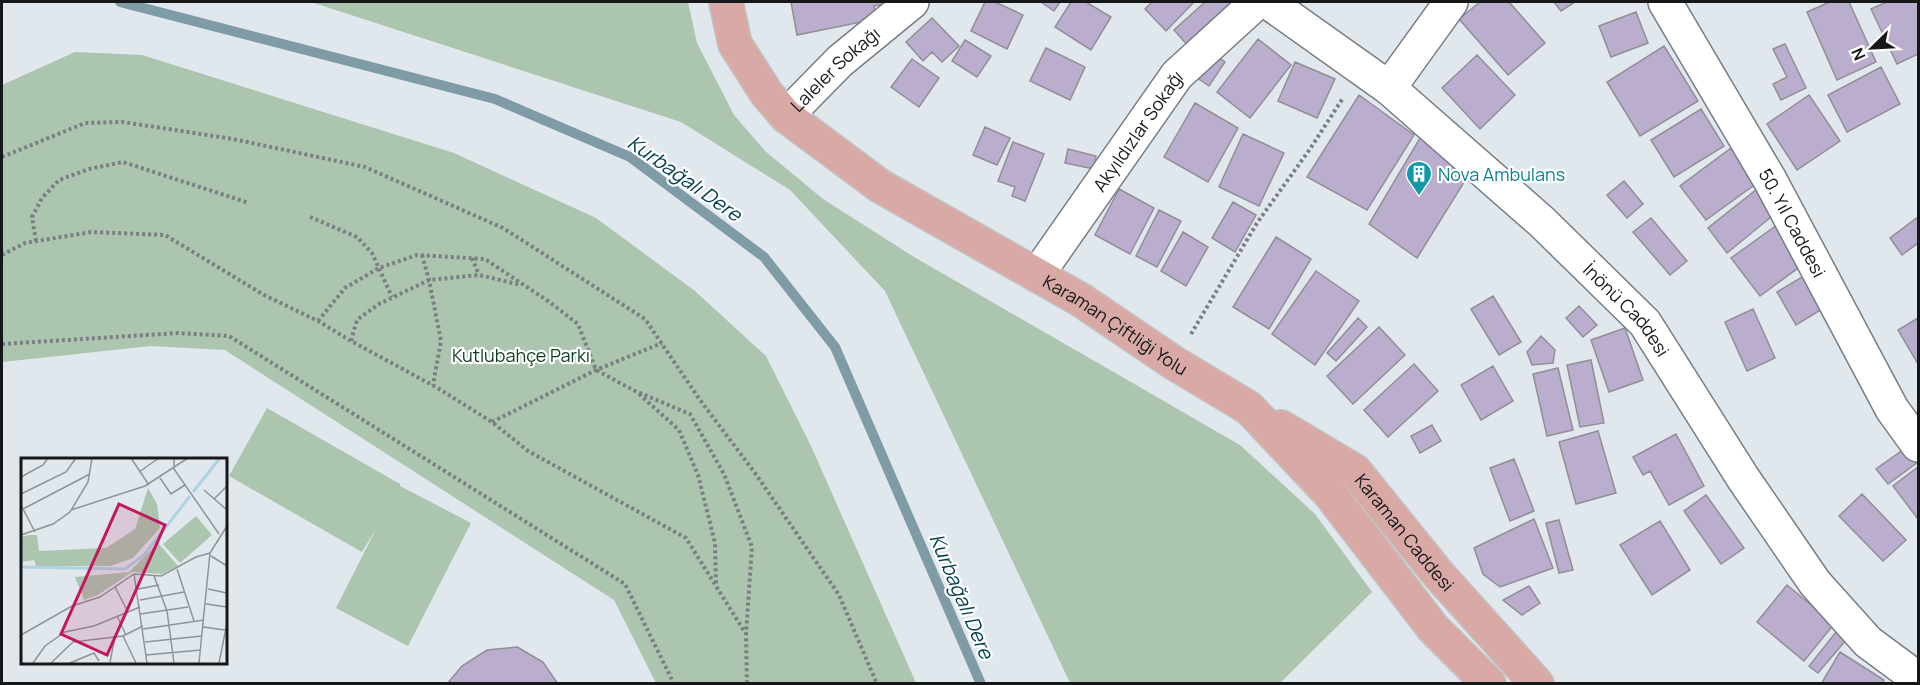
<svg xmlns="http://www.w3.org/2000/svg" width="1920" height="685" font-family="Manrope,sans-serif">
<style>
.green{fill:#abc5af}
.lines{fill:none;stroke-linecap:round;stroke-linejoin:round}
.stream{stroke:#7e9ba6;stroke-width:10}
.building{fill:#bbadcd;stroke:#918e95;stroke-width:1.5}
.minor-casing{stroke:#777d82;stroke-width:36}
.major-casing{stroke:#c2c3c3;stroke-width:36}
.path{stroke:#7b7f84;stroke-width:4;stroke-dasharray:3 3;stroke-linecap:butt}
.minor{stroke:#fff;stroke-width:33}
.major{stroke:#d9a9a6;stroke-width:33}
.labels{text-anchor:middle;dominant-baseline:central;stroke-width:4.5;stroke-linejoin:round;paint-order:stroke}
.street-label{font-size:18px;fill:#151719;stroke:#fff}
.culture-label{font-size:18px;fill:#0d838f;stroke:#fff;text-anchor:start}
.park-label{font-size:18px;fill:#0b3c1b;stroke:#fff}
.water-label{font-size:20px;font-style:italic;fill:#023e4e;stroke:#fff}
.inset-river{fill:none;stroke:#abd3e2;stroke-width:3}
.inset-road{fill:none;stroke:#8f9498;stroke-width:1.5}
.view{fill:#c2185b;fill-opacity:0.15;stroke:#c2185b;stroke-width:3}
.inset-edge{fill:none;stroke:#151719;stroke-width:3}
</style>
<rect width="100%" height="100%" fill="#e0e7ed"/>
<!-- green -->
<path class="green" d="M311,2H688L697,43L734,115L765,151L823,199L914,257L1240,445L1315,514L1372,592L1280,683H1070L885,291L790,190L681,122Z
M75,52L142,55L454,153L596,218L695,291L766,356L811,446L916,683H656L614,600L225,350L151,346L2,362V85Z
M267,408L400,484V486L471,523L408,646L336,608L377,527L362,552L229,476Z"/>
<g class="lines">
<!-- stream -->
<path class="stream" d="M120,2L495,99L630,157L764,257L835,347L981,684"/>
</g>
<!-- building -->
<path class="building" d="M791,2H895L874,6L876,19L797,35Z
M985,2H995L1023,15L1007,49L971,31Z
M1041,2H1060L1054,11Z
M1071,2H1086L1111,17L1091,50L1055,27Z
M1152,2H1194L1166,31L1145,9Z
M1205,2H1240L1190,48L1174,30Z
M1480,2H1509L1545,43L1508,75L1459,19Z
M1554,2H1575L1561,11Z
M1830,2H1849L1876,62L1837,80L1807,12Z
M1887,2H1918V54L1897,64L1871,9Z
M1636,12L1648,43L1611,57L1599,26Z
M932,18L959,46L942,62L932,52L923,61L906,42Z
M1258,39L1291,65L1250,118L1217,92Z
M965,40L991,56L977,77L952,61Z
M1785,44L1806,88L1781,100L1773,84L1787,77L1773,49Z
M1664,46L1698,101L1640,136L1607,82Z
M1046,48L1085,67L1070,100L1030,81Z
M1212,53L1225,62L1209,86L1196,77Z
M1477,55L1515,95L1480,129L1442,88Z
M912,59L939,78L919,107L891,87Z
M1295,62L1335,79L1317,118L1278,101Z
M1881,67L1900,104L1847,132L1828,95Z
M1359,95L1414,135L1367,210L1307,177Z
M1809,95L1840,141L1797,170L1767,124Z
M1195,103L1238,128L1208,182L1164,157Z
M1701,109L1724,146L1674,177L1651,140Z
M985,127L1010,138L997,165L973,155Z
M1423,133L1471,171L1417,258L1369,224Z
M1243,134L1284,153L1259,206L1219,187Z
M1013,142L1044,154L1025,201L1012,196L1015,187L998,181Z
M1731,148L1757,183L1706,220L1680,186Z
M1068,149L1096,156L1094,169L1065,163Z
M1624,181L1643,204L1627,218L1607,195Z
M1119,189L1154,208L1130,254L1095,235Z
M1757,189L1776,213L1727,253L1708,228Z
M1233,202L1256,215L1235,252L1212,238Z
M1159,210L1181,221L1157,267L1136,256Z
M1918,217V243L1902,255L1890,238Z
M1651,218L1687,261L1670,275L1633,232Z
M1777,225L1805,263L1760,296L1731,258Z
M1183,232L1208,247L1186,286L1161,271Z
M1276,237L1311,259L1269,329L1233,307Z
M1316,271L1359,301L1315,365L1272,334Z
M1807,274L1827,306L1796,325L1777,292Z
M1493,296L1521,342L1499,355L1471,309Z
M1579,306L1597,325L1583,337L1566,318Z
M1753,309L1775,358L1747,371L1725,322Z
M1358,318L1367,327L1336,361L1327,353Z
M1918,318V364L1898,330Z
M1379,327L1405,355L1353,404L1327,376Z
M1625,328L1643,380L1609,392L1591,340Z
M1541,336L1555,350L1553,363L1532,365L1527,352Z
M1591,360L1604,423L1580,427L1567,365Z
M1414,364L1438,391L1388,437L1364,410Z
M1493,366L1513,401L1481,420L1461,385Z
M1558,368L1573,430L1547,436L1533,374Z
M1432,425L1441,441L1420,453L1411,436Z
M1598,431L1616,493L1576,504L1559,442Z
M1676,434L1704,486L1669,505L1650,471L1643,475L1633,457Z
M1907,447L1918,462L1888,484L1876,469Z
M1514,459L1534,511L1510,521L1490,468Z
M1918,467V519L1893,486Z
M1862,494L1906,540L1883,561L1839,516Z
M1706,495L1744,548L1721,564L1684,511Z
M1534,519L1553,568L1500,587L1483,574L1474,548Z
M1559,520L1573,570L1559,573L1546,523Z
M1660,521L1690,570L1652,595L1620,545Z
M1787,585L1834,624L1804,661L1757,622Z
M1529,586L1540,603L1522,615L1503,600Z
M1836,632L1846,640L1818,673L1809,666Z
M517,647L543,662L558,684H447L462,666L487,650Z
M1840,652L1884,680L1882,684H1821Z"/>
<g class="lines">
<defs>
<g id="minor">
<path id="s1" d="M1268,2L1389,88L1542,222L1645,323L1743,478L1815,583L1868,642L1918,679"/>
<path id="s2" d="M1665,2L1770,180L1892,409L1918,445"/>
<path d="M1389,88L1451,2"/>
<path id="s3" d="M786,116L840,61L912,2"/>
<path id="s4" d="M1037,275L1177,75L1257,2"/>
</g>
<g id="major">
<path id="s5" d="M726,2L735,44L767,94L786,116L880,186L1081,300L1174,363L1249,408L1331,495L1433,628L1489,684"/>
<path id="s6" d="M1281,427L1355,471L1439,575L1537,684"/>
</g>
</defs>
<!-- minor casing -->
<use href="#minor" class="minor-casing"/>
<!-- major casing -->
<use href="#major" class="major-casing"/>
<!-- path -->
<path class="path" d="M2,157L85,123L123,122L233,139L365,167L503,228L645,319L700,400L755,473L839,595L877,684
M310,217L357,237L372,253L392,297
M36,241L32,217L42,198L59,180L89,169L123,162L249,203
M2,255L25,243L91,232L165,235L264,295L318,321L351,341L436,387L492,422L528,451L686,538L746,634L747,684
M422,255L429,280L441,341L433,385
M472,258L479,275
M318,321L345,288L379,268L417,255L485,259L548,301L578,324L596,370L635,391L690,414L724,474L752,547L746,634
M1191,334L1257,223L1310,149L1343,98
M351,341L357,320L379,304L429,280L479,275L521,285
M2,344L178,333L229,336L625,584L674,684
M639,394L679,430L698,475L715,543L716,585
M492,422L596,370L662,343"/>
<!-- minor -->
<use href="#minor" class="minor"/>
<!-- major -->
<use href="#major" class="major"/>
</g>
<!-- icons -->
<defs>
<symbol id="building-pin" viewBox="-11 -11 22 30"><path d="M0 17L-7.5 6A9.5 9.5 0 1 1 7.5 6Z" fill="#0f9aa8" stroke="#fff"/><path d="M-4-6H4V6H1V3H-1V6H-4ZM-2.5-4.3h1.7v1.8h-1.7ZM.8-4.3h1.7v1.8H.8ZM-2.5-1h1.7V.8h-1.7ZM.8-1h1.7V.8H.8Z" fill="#fff"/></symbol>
</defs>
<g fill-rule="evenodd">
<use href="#building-pin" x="1404" y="159" width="30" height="40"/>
</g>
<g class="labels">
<!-- street labels -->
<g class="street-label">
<text stroke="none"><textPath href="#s3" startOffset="68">Laleler Sokağı</textPath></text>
<text stroke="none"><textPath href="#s4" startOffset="176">Akyıldızlar Sokağı</textPath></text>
<text stroke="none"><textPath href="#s2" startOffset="255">50. Yıl Caddesi</textPath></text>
<text stroke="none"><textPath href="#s1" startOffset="474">İnönü Caddesi</textPath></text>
<text stroke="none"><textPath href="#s5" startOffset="522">Karaman Çiftliği Yolu</textPath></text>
<text stroke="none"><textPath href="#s6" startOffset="165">Karaman Caddesi</textPath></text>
</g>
<!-- culture labels -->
<g class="culture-label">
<text x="1438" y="174">Nova Ambulans</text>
</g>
<!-- park labels -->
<g class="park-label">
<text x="521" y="355">Kutlubahçe Parkı</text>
</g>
<!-- water labels -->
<g class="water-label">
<text transform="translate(685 178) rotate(35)">Kurbağalı Dere</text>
<text transform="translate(962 596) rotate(67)">Kurbağalı Dere</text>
</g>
</g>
<!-- overview -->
<g transform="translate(21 458)">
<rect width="206" height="206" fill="#e0e7ed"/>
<path d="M127,30L136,46L139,70L112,100L90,108H15L13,102L0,104V79L9,77H16L18,93L85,90L114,71ZM175,58L191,77L159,105L142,86ZM137,85L157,108L140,116L111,114L77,137L63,142L54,119L108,114Z" fill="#abc5af"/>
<path class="inset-river" d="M172,34L199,0M0,109L104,111L123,97L169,38"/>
<path class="inset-road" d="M110,0L128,27M153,0V11L198,76M118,14L138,0M0,19L22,7L27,0M139,20L150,36L164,27M183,32L206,52M0,36L45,14L55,0M193,41L206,28M0,47L14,74M2,51L69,16M50,52L124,28L167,0M0,77L32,66L49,54L67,24L71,0M190,98L206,108M156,111L173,163M113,116L126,205M133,118L146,153L153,205M94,129L106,152M117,131L138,127M187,131L206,135M119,142L163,134M185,146L206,149M119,156L167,149M96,158L105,177M182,169L204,172M122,171L183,162M0,177L51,148L79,139L113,116L140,118L175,99L189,95L206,68M102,178L115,205M124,184L181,178M125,197L180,192M89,204L94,179M12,205L24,188L44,174L73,168L119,149M30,205L52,184L102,178L122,168M49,205L73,195L78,203M178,205L189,95M198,205L206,165"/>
<path class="view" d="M98,46L144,67L86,197L40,176Z"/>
<rect width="206" height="206" class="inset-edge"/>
</g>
<!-- border -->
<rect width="1920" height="685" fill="none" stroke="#151719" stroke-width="6"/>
<!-- north arrow -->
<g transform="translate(1872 48) rotate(246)" stroke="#ffffff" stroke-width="4.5" paint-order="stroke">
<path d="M0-4.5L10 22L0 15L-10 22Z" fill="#151719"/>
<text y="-9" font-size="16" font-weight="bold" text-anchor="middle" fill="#151719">N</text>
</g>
</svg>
